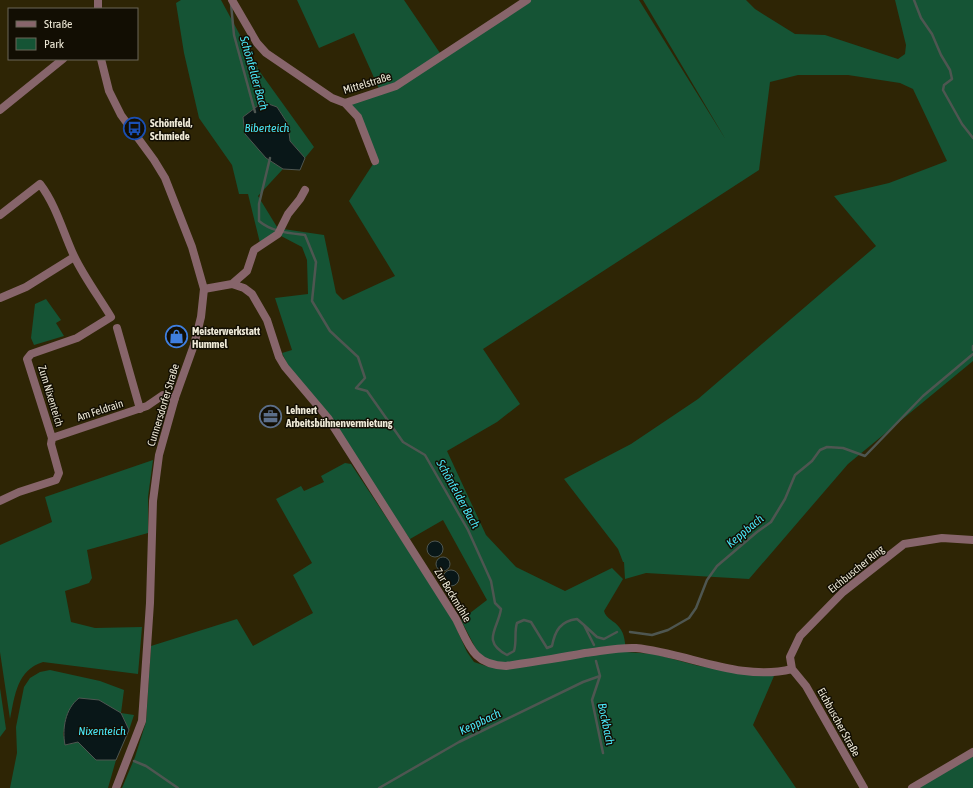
<svg xmlns="http://www.w3.org/2000/svg" width="973" height="788" font-family="'Asap Condensed',sans-serif">
<style>
.green{fill:#155435}
.water{fill:#091718;stroke:#4e5651}
.lines{fill:none;stroke-linecap:round;stroke-linejoin:round}
.stream{stroke:#4e5651;stroke-width:2.5}
.minor{stroke:#87656b;stroke-width:8}
.tertiary{stroke:#87656b;stroke-width:8}
.labels{text-anchor:middle;dominant-baseline:central;stroke-width:3;stroke-linejoin:round;paint-order:stroke}
.street-label{font-size:11px;fill:#eee9d7;stroke:#120e03}
.poi-label{font-size:11px;font-weight:bold;fill:#eee9d7;stroke:#120e03;text-anchor:start}
.water-label{font-size:12px;font-style:italic;fill:#4ae7f7;stroke:#120e03}
</style>
<rect width="100%" height="100%" fill="#2e2505"/>
<!-- green -->
<path class="green" d="M181,0H221L260,72L314,147L305,158L290,141L288,124L277,107L263,102L243,117L266,158L283,169L258,196L277,227L274,234L260,243L248,194H239L232,165L199,118L184,53L176,3Z
M297,0H404L442,56L528,0H639L726,140L643,0H746L755,9L795,34L825,35L898,59L905,54L906,45L895,0H973V361L848,464L749,579L646,573L625,579L624,562H623L618,549L564,479L631,444L698,399L876,246L834,196L889,183L947,161L913,89L900,83L848,75H798L770,82L759,170L483,349L520,404L497,422L447,451L486,535L516,567L565,591L612,568L623,579L604,611C606,619 615,621 619,627C625,634 625,643 626,652L654,654L699,666L774,676L753,725L796,788H122L135,757L146,722L151,646L237,619L253,646L313,613L293,575L312,563L276,499L301,486L304,491L324,482L321,476L345,463L351,464L449,612L467,652L474,662L489,667L476,649L461,620L487,600L443,520L410,539L288,365L282,353L292,350L275,298L308,294L307,260L302,247L281,236L283,229L324,235L336,293L343,300L395,276L349,201L375,161L358,117L345,103L380,91L354,33L319,48Z
M46,299L61,320L56,323L64,336L34,345L31,338L35,304Z
M153,460L148,497V533L87,550L92,578L89,583L65,591L71,622L95,628L142,627L138,674L43,662C17,670 15,695 10,719L0,652V545L52,522L45,497Z
M50,670L100,681L124,690L121,713L134,715L129,730L121,713L67,716L63,734L66,745L78,742L96,760H116L108,788H10L17,753L16,727L24,687L30,678L40,672Z
M0,688L6,729L0,737Z
M973,756V788H918Z"/>
<!-- water -->
<path class="water" d="M263,102L277,107L288,124L290,141L305,158L300,170L283,169L266,158L245,134L243,117Z
M427 549a8 8 0 1 1 16 0a8 8 0 1 1-16 0Z
M436 564a7 7 0 1 1 14 0a7 7 0 1 1-14 0Z
M443 578a8 8 0 1 1 16 0a8 8 0 1 1-16 0Z
M79,698L99,700L121,713L129,730L116,760H96L78,742L65,745C62,729 65,709 79,698Z"/>
<g class="lines">
<!-- stream -->
<path class="stream" d="M914,0L921,18L932,34L941,55L950,70L952,79L944,85L943,90L962,124L973,138
M231,4L234,35L255,112
M270,158L259,204V221C272,232 288,233 305,235L316,262L312,301L330,331L358,357L365,378L356,388L367,391L403,442L425,455L468,530L491,581L495,603L501,609C498,629 481,641 507,655L514,651C517,641 514,632 517,623L524,620L531,622L547,648L552,646C555,631 560,621 577,619L584,625
M973,346V350
M630,632L652,635L668,630L689,618L696,608L707,580L717,566L757,532L771,522L785,499L795,475L812,461L820,450L827,447L843,448L865,456L923,396L973,354
M594,645L584,625L597,637L604,639L617,632
M600,676L592,700L603,753
M134,761L146,766L178,788
M379,788L459,742L583,682L600,676L596,661"/>
<!-- minor -->
<path class="minor" d="M232,0L257,43L266,53L332,98L345,103L396,86L527,0
M345,103L358,117L375,161
M0,110L63,59
M0,215L40,184C56,205 63,232 74,256C84,277 99,297 111,317L77,338L31,354L27,359L52,438
M232,284L247,271L254,250L278,234L288,214L300,199L305,190
M204,289L232,284L244,288L252,294L267,320L279,357L285,367L328,418L456,619C469,645 473,665 506,666C533,662 559,658 585,653C602,651 619,647 636,648C688,653 740,682 792,669
M0,298L26,287L74,257
M117,328L140,409
M0,501L19,492L56,480L59,473L51,444L52,438L147,406L163,395L175,398
M864,788L806,686L792,669L790,657L800,636L843,592L904,544L942,538L973,540
M912,788L973,752"/>
<!-- tertiary -->
<path class="tertiary" d="M98,0V9
M101,59L109,91L121,115L154,160L165,178L192,247L204,289L201,317L194,345L175,398L159,455L153,501L150,603L142,721L116,788"/>
</g>
<!-- icons -->
<defs>
<symbol id="bus-ring" viewBox="-11 -11 22 22"><circle r="9.5" fill="#120e03" stroke="#1a4fb4" stroke-width="1.5"/><path d="M-5-6H5V4H4V6H2V4H-2V6H-4V4H-5ZM-3.5-4V0h7V-4ZM-3.5 1.2v1.5H-2V1.2ZM2 1.2v1.5H3.5V1.2Z" fill="#1a4fb4"/></symbol>
<symbol id="shop-ring" viewBox="-11 -11 22 22"><circle r="9.5" fill="#120e03" stroke="#3f7fe0" stroke-width="1.5"/><path d="M-5-2.5h2.3a2.7 3.5 0 0 1 5.4 0H5L5.5 6h-11ZM-1.5-2.5h3a1.5 2.3 0 0 0-3 0Z" fill="#3f7fe0"/></symbol>
<symbol id="office-ring" viewBox="-11 -11 22 22"><circle r="9.5" fill="#120e03" stroke="#5c6f8a" stroke-width="1.5"/><path d="M-6-3h4V-5.5h4V-3h4V5H-6ZM-1-4.5V-3h2v-1.5ZM-6 0V1H6V0Z" fill="#5c6f8a"/></symbol>
</defs>
<g fill-rule="evenodd">
<use href="#bus-ring" x="122" y="116" width="25" height="25"/>
<use href="#shop-ring" x="164" y="324" width="25" height="25"/>
<use href="#office-ring" x="258" y="404" width="25" height="25"/>
</g>
<g class="labels">
<!-- street labels -->
<g class="street-label">
<text transform="translate(367 83) rotate(-17)">Mittelstraße</text>
<text transform="translate(51 396) rotate(73)">Zum Nixenteich</text>
<text transform="translate(163 405) rotate(-73)">Cunnersdorfer Straße</text>
<text transform="translate(100 410) rotate(-18)">Am Feldrain</text>
<text transform="translate(856 569) rotate(-39)">Eichbuscher Ring</text>
<text transform="translate(453 595) rotate(59)">Zur Bockmühle</text>
<text transform="translate(839 722) rotate(61)">Eichbuscher Straße</text>
</g>
<!-- poi labels -->
<g class="poi-label">
<text x="150" y="123">Schönfeld,<tspan x="150" dy="13">Schmiede</tspan></text>
<text x="192" y="331">Meisterwerkstatt<tspan x="192" dy="13">Hummel</tspan></text>
<text x="286" y="410">Lehnert<tspan x="286" dy="13">Arbeitsbühnenvermietung</tspan></text>
</g>
<!-- water labels -->
<g class="water-label">
<text transform="translate(254 73) rotate(74)">Schönfelder Bach</text>
<text x="267" y="128">Biberteich</text>
<text transform="translate(458 494) rotate(61)">Schönfelder Bach</text>
<text transform="translate(745 531) rotate(-40)">Keppbach</text>
<text transform="translate(480 722) rotate(-25)">Keppbach</text>
<text transform="translate(606 724) rotate(78)">Bockbach</text>
<text x="102" y="731">Nixenteich</text>
</g>
</g>
<!-- legend -->
<rect x="8" y="8" width="130" height="52" fill="#120e03" stroke="#6a6658"/>
<rect x="16" y="21" width="20" height="6" fill="#87656b" stroke="#6a6658"/>
<text x="44" y="28" font-size="12" fill="#eee9d7">Straße</text>
<rect x="16" y="38" width="20" height="12" fill="#155435" stroke="#6a6658"/>
<text x="44" y="48" font-size="12" fill="#eee9d7">Park</text>
</svg>
